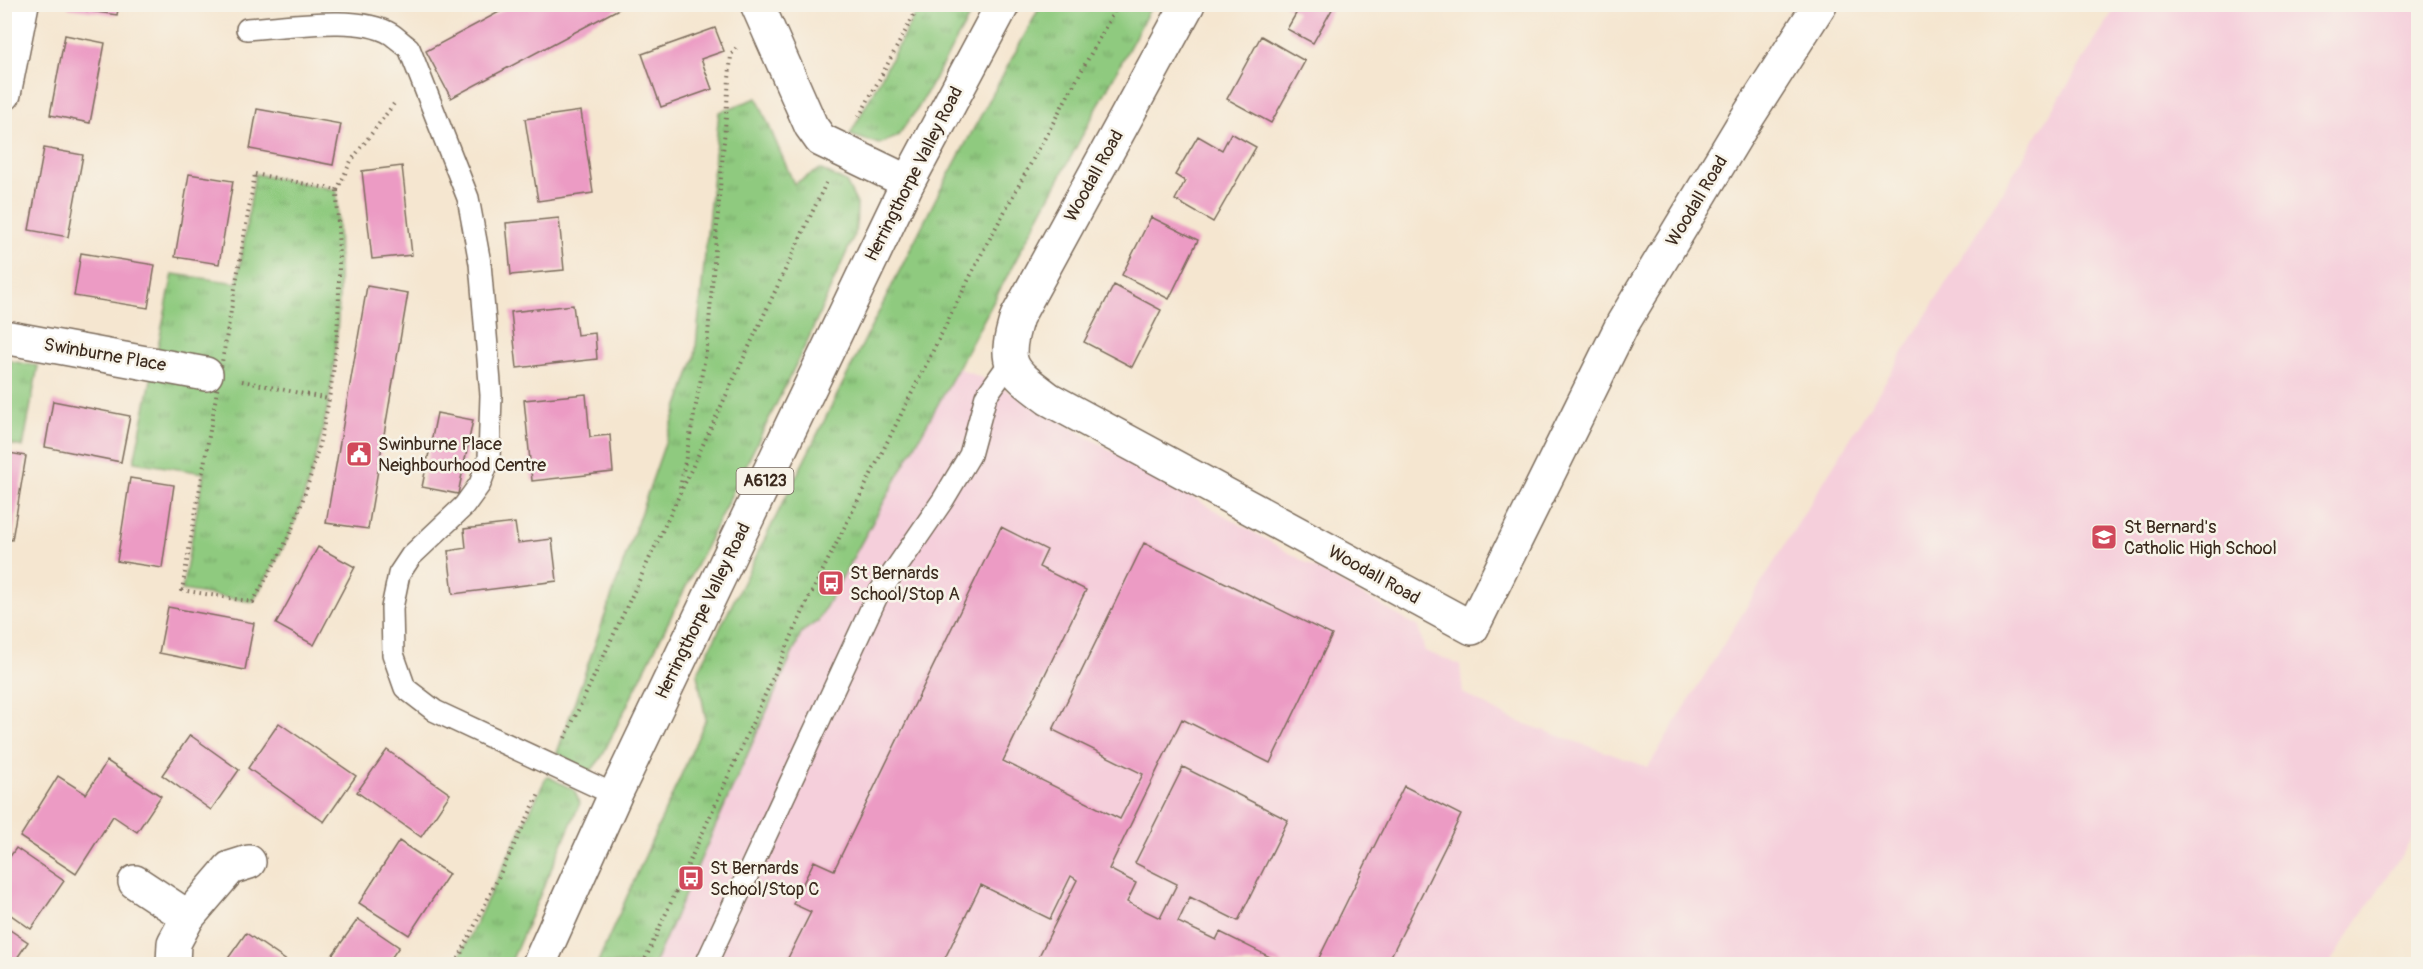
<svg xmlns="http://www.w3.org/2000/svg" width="2423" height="969" font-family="Pangolin,sans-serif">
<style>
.built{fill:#f5cfdb}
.grass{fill:url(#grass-tufts);stroke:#657a4e;stroke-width:1.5}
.building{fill:#ec9bc4}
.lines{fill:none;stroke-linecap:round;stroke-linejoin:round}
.service-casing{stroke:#7c6c5c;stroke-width:24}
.minor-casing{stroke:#7c6c5c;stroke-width:36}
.primary-casing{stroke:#7c6c5c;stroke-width:36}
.path{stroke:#7c6c5c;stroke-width:4;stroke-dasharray:1.5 4.5;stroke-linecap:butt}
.service{stroke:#fff;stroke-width:21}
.minor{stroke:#fff;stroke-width:33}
.primary{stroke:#fff;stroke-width:33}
.labels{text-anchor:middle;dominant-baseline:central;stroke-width:5;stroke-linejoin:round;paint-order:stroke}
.shield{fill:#f7f3e8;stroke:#73665b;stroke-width:1.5}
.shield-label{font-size:16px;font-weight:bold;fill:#3b2a1e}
.street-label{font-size:18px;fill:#3b2a1e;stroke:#f7f3e8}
.poi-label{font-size:18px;fill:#3b2a1e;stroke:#f7f3e8;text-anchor:start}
</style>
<defs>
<pattern id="grass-tufts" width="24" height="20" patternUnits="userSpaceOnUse" patternTransform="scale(1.5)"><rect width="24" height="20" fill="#8fca7f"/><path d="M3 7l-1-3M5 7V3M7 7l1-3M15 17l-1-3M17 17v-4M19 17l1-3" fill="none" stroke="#76a467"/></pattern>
</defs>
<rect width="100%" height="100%" fill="#f7f3e8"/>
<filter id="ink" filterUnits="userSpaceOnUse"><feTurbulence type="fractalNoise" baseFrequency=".0167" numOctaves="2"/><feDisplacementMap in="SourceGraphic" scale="12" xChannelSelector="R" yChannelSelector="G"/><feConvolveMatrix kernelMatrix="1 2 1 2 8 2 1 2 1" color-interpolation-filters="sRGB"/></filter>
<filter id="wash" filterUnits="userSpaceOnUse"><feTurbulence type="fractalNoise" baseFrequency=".008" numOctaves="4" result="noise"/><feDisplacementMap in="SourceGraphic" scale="24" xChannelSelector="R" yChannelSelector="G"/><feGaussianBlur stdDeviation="1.35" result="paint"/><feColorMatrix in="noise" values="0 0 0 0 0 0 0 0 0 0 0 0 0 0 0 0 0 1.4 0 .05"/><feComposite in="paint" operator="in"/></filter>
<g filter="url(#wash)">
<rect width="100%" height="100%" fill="#f5e6d0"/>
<!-- built -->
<path class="built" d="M2117,5H2418V830L2329,964H654L802,632L818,621L958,368L994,383L1418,627L1425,651L1460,665L1463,693L1511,719L1648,767Z"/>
<!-- grass -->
<path class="grass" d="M920,5H976L918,108L897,137L879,144L850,135Z
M1041,5H1152L958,368L818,621L802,632L654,964H597L706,719L697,674L936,198Z
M757,98L794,184L820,169L846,182L857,204L856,231L806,344L601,758L590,772L557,753L695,357L719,112Z
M255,174L337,190C338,237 341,285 337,332C333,397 317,464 294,524C283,551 267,576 253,602L182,590L204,473L134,462L173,274L237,283Z
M5,360L38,366L23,447L5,443Z
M547,776L574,790L580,803L510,964H456Z"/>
<g id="blocks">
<!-- building -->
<path class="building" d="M69,4H119L117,15L68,8Z
M514,4H628L451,98L426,51Z
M1283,4H1335L1313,43L1287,29L1297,12Z
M715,28L724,51L701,59L712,89L661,107L642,54Z
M65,35L105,43L90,123L50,115Z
M1261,36L1305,61L1271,123L1227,99Z
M257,109L341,124L333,165L250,149Z
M581,111L593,193L538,201L525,119Z
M1231,133L1256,147L1213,222L1175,200L1185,181L1175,175L1198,136L1222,150Z
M44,148L83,155L68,237L29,230Z
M402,166L412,255L372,259L362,171Z
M189,174L233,181L219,264L175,257Z
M1151,217L1198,240L1169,299L1122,275Z
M559,218L564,270L511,275L506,223Z
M81,253L155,265L148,308L74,296Z
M1114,285L1161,310L1132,367L1084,342Z
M367,286L408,293L368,529L326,523Z
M573,305L577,335L595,333L597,359L517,368L511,312Z
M586,394L590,437L610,435L613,472L532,481L524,400Z
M53,401L130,416L121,462L45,447Z
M437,413L473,420L458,494L422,487Z
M4,452L26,456L12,540L4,539Z
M130,478L174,485L162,568L117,561Z
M515,523L518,543L552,539L557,581L453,594L448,551L466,548L464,529Z
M1001,527L1047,550L1039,567L1086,590L1003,761L1120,819L1143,774L1053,730L1144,543L1332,635L1270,763L1182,719L1109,869L1136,883L1127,902L1160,918L1177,884L1135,863L1183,767L1288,820L1238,921L1190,897L1178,922L1216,940L1220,932L1284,964H1035L1077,880L1071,876L1050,919L981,885L942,964H785L811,912L793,904L814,861L834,870Z
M318,547L355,567L314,645L276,624Z
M168,607L254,623L245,670L159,653Z
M279,723L356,776L324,822L248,768Z
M190,735L239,770L211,810L162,775Z
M387,750L450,794L421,837L357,792Z
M107,761L161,796L137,832L113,816L76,874L20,837L58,776L86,794Z
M1404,786L1461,815L1387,964H1316Z
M399,841L449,874L409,935L359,903Z
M16,848L64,881L31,929L4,910V865Z
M358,919L399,947L387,964H326Z
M4,926L28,942L13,964H4Z
M246,933L291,964H224Z"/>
</g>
</g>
<g filter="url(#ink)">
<use href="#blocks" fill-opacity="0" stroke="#7c6c5c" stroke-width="1.5"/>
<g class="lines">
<defs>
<path id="service" d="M247,29C286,27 358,14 391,34C397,38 403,44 409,48L468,198L480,263L491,395L489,459L480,484L464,506L411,556L399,574L392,608L393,654L405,688L435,711L615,795
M706,964L877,596L943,500L970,455L986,396L1011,361"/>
<path id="minor" d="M757,4L811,126L821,140L908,182
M1188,4L1017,317C1002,365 1010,370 1049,399L1472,628L1623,323L1740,129L1820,4
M4,94L22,4
M4,337L206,374
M135,882L188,917
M173,964L174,943L188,917L230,868L249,862"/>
<path id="primary" d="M539,964L615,795L908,182L1003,4"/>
</defs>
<!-- service casing -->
<use href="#service" class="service-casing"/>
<!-- minor casing -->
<use href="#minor" class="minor-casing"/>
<!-- primary casing -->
<use href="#primary" class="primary-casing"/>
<!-- path -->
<path class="path" d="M859,117L920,4
M255,174L337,190C338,237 341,285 337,332C333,397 317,464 294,524C283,551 267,576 253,602L182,590Z
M337,190L351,161L396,101
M242,381L328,399
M680,488L707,347L731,55L736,48
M565,738L826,183
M456,964L539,794
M643,964L810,596L984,249L1118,4"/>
<!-- service -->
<use href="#service" class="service"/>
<!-- minor -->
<use href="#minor" class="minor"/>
<!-- primary -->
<use href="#primary" class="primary"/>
</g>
</g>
<!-- icons -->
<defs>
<symbol id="civic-square" viewBox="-11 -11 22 22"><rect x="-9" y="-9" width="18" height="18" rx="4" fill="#d1495b" stroke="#f7f3e8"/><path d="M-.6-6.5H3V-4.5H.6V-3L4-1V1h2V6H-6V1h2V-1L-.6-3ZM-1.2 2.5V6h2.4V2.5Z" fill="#fff"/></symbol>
<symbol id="school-square" viewBox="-11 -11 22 22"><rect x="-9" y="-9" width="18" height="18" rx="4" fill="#d1495b" stroke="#f7f3e8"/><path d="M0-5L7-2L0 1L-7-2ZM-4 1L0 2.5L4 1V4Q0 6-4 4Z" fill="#fff"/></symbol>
<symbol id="bus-square" viewBox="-11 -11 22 22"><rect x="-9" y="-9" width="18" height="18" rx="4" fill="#d1495b" stroke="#f7f3e8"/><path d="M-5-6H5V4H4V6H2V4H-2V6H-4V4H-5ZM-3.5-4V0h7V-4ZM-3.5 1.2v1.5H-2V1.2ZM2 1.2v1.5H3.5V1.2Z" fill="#fff"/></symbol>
</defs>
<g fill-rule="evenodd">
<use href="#civic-square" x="344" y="439" width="30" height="30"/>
<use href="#school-square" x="2089" y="522" width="30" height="30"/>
<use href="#bus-square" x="816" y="568" width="30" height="30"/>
<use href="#bus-square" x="676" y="863" width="30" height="30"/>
</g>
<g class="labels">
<!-- shield labels -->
<rect class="shield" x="736.5" y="468" width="57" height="26" rx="4.5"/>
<g class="shield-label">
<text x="765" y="481">A6123</text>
</g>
<!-- street labels -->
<g class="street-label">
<text transform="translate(914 174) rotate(-63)">Herringthorpe Valley Road</text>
<text transform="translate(1094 176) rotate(-61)">Woodall Road</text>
<text transform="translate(1697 201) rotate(-59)">Woodall Road</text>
<text transform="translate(105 355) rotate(10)">Swinburne Place</text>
<text transform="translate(1374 575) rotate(29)">Woodall Road</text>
<text transform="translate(703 611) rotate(-64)">Herringthorpe Valley Road</text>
</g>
<!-- poi labels -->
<g class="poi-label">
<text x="378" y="444">Swinburne Place<tspan x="378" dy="21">Neighbourhood Centre</tspan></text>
<text x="2124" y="527">St Bernard's<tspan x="2124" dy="21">Catholic High School</tspan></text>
<text x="850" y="573">St Bernards<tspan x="850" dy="21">School/Stop A</tspan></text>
<text x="710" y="868">St Bernards<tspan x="710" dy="21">School/Stop C</tspan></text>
</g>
</g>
<!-- margin -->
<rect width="2423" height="969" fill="none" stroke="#f7f3e8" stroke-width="24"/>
</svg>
